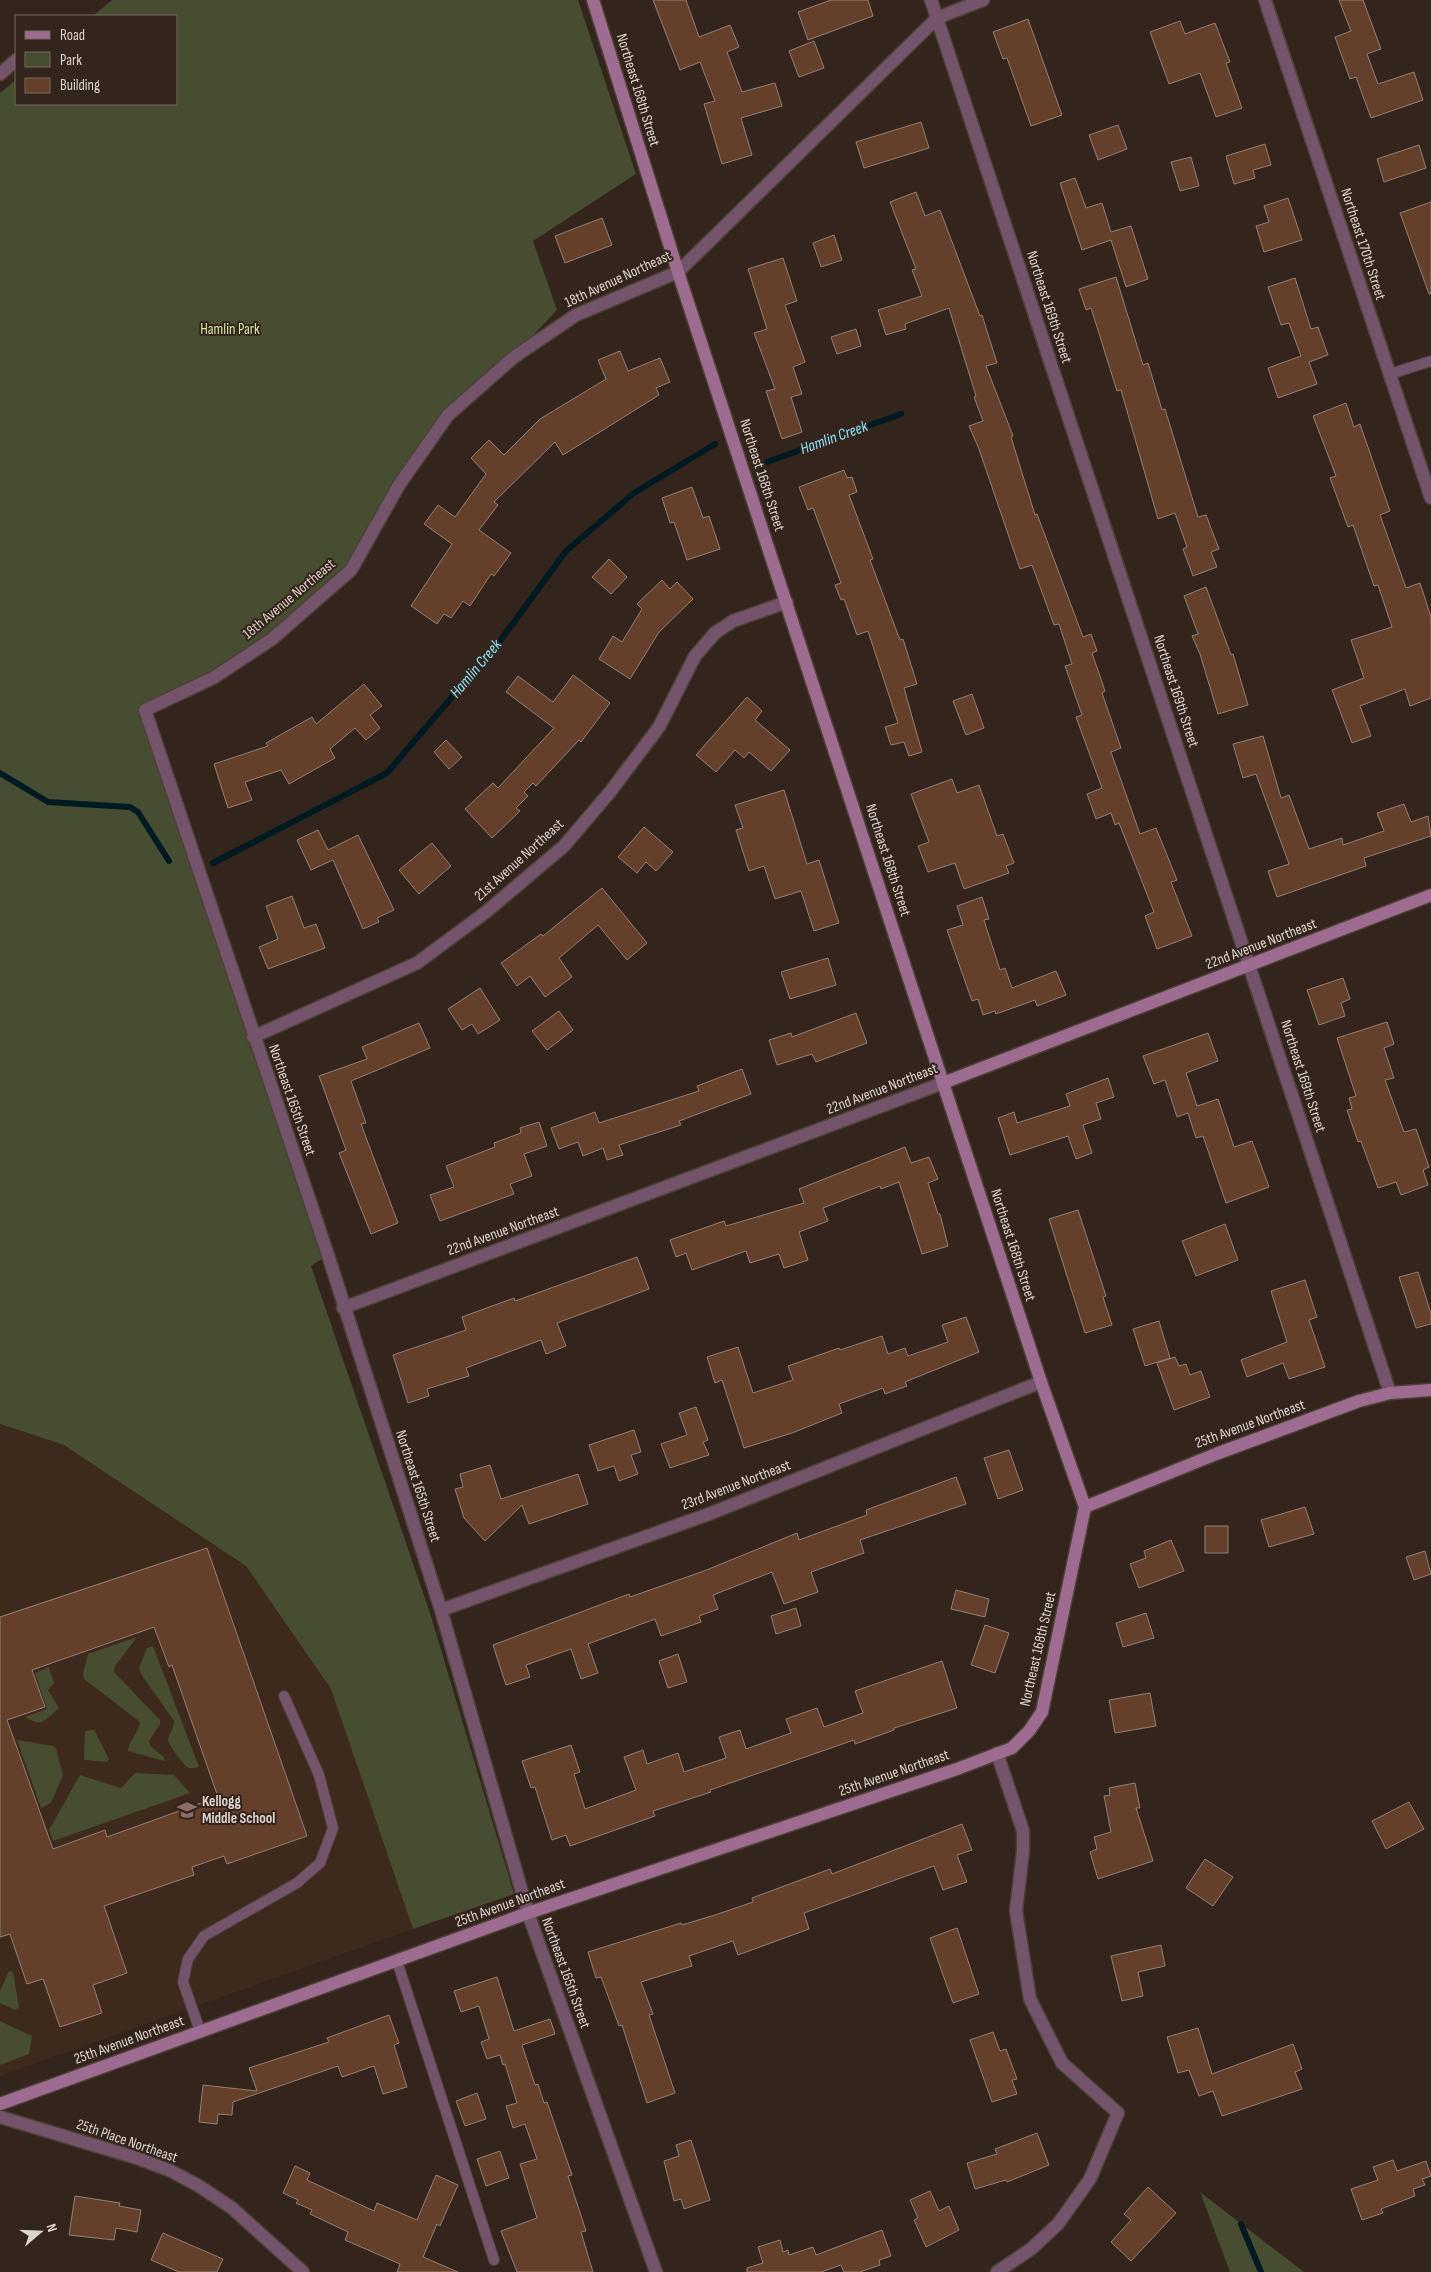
<svg xmlns="http://www.w3.org/2000/svg" width="1431" height="2272" font-family="'Sofia Sans Condensed',sans-serif">
<style>
.built{fill:#3e291d}
.green{fill:#464d30}
.lines{fill:none;stroke-linecap:round;stroke-linejoin:round}
.stream{stroke:#001a21;stroke-width:6}
.building{fill:#64402b;stroke:#938076;fill-rule:evenodd}
.lane-casing{stroke:#4e4038;stroke-width:12}
.street-casing{stroke:#4e4038;stroke-width:15}
.secondary-casing{stroke:#4e4038;stroke-width:15}
.lane{stroke:#73546b;stroke-width:10}
.street{stroke:#73546b;stroke-width:12}
.secondary{stroke:#9e6c91;stroke-width:12}
.labels{text-anchor:middle;dominant-baseline:central;stroke-width:4;stroke-linejoin:round;paint-order:stroke}
.street-label{font-size:15px;fill:#ded4ce;stroke:#33241c}
.park-label{font-size:15px;fill:#d6e6a2;stroke:#33241c}
.poi-label{font-size:15px;font-weight:bold;fill:#ded4ce;stroke:#33241c;text-anchor:start}
.water-label{font-size:16px;font-style:italic;fill:#8ce4fb;stroke:#33241c}
</style>
<rect width="100%" height="100%" fill="#33241c"/>
<!-- built -->
<path class="built" d="M0,1424L64,1445L246,1566L333,1692L413,1929L0,2076Z"/>
<!-- green -->
<path class="green" d="M112,0H578L636,174L533,241L557,310L526,343L448,415L351,570L271,641L146,715L328,1255L311,1266L430,1613L514,1894L413,1929L331,1689L246,1566L64,1445L0,1424V93L16,80V104H176V16H93Z
M137,1637L115,1666L114,1672L160,1720V1724L149,1741L150,1746L164,1757L165,1761L128,1751C128,1741 139,1733 140,1722L84,1679L83,1673L88,1654Z
M153,1646L199,1767C195,1768 191,1769 187,1767C183,1764 168,1744 168,1740C169,1733 174,1729 174,1721L141,1674L139,1668L147,1648Z
M49,1667L54,1683L48,1690L59,1708C45,1720 43,1728 25,1717L47,1709L35,1673Z
M94,1730L109,1759L107,1762L84,1760L85,1731Z
M17,1740L54,1746L56,1749L63,1775L51,1803L41,1808Z
M135,1773L174,1775L190,1793L53,1841L49,1830L80,1775L121,1788Z
M9,1971L13,1972L19,2007L15,2010L0,2003V1991Z
M0,2021L32,2036L29,2054L0,2065Z
M1200,2192L1304,2272H1230Z"/>
<g class="lines">
<!-- stream -->
<path class="stream" d="M767,462L901,414
M0,773L48,802L130,807L138,812L169,861
M213,863L387,773L500,641L566,551L634,493L715,444
M1241,2224L1261,2272"/>
</g>
<!-- building -->
<path class="building" d="M653,0H686L699,37L730,25L739,47L727,52L742,92L775,83L782,106L741,118L752,155L722,164L704,104L715,101L700,62L680,70Z
M831,0H868L873,16L808,40L798,12Z
M1339,0H1363L1381,49L1367,54L1378,84L1414,72L1423,100L1371,118L1356,77L1350,79L1335,37L1351,31Z
M1028,19L1062,115L1031,126L1007,58L1003,59L993,32Z
M1180,21L1185,34L1215,23L1230,62L1226,63L1242,108L1216,117L1200,73L1169,84L1150,32Z
M814,41L824,68L799,77L789,51Z
M921,122L929,148L864,168L856,142Z
M1118,125L1127,149L1098,160L1089,135Z
M1265,144L1271,165L1253,170L1255,178L1234,184L1226,156Z
M1419,145L1426,168L1384,182L1377,159Z
M1191,157L1199,186L1180,191L1171,162Z
M1075,178L1086,208L1102,203L1111,232L1131,226L1148,279L1126,287L1111,240L1082,250L1060,183Z
M916,192L925,216L940,210L980,316L982,315L997,363L986,366L1013,436L1011,437L1035,515L1037,514L1083,637L1091,634L1097,651L1092,653L1105,691L1102,693L1121,748L1111,752L1140,834L1156,828L1177,880L1171,882L1192,936L1157,949L1145,916L1154,912L1119,823L1115,825L1111,813L1096,819L1087,794L1102,788L1076,717L1082,715L1065,666L1072,664L1059,624L1054,625L1032,565L1020,569L979,449L969,426L983,421L974,397L976,396L949,308L905,324L906,329L886,335L878,310L922,296L912,270L916,269L890,202Z
M1288,198L1302,240L1264,252L1256,226L1269,222L1264,206Z
M1431,202V294H1429L1400,213Z
M602,218L612,245L565,263L555,236Z
M834,235L842,260L821,267L813,243Z
M783,258L797,301L785,305L805,362L793,367L802,394L791,397L802,432L782,439L766,391L775,389L754,333L767,329L748,269Z
M1116,277L1143,365L1148,363L1162,410L1165,409L1198,517L1206,515L1219,549L1211,552L1217,567L1193,576L1183,549L1187,547L1175,513L1158,519L1121,390L1117,391L1091,308L1086,310L1079,289Z
M1295,278L1311,329L1318,327L1328,355L1309,362L1317,384L1278,398L1268,368L1301,356L1289,323L1281,325L1268,287Z
M856,329L861,346L837,354L831,337Z
M620,351L628,371L660,358L670,382L656,388L659,395L563,455L555,442L494,502L498,505L479,530L511,553L494,576L491,574L470,606L463,601L451,618L444,614L437,624L411,606L452,544L424,524L438,505L455,517L486,474L471,458L489,440L504,455L540,419L606,379L598,360Z
M1346,403L1354,427L1360,424L1390,511L1380,515L1406,588L1420,583L1431,617V698L1410,706L1405,689L1360,706L1371,736L1352,743L1332,690L1364,678L1351,640L1392,627L1378,585L1374,586L1353,525L1348,527L1330,478L1336,476L1313,416Z
M844,470L847,478L852,477L857,492L849,495L873,559L870,560L900,640L903,639L917,684L904,688L922,752L909,756L904,742L891,745L885,727L898,723L868,631L857,635L844,599L841,600L835,585L841,583L813,508L808,510L799,487Z
M692,487L703,518L709,516L720,549L687,560L674,522L670,523L662,498Z
M609,559L627,577L611,594L592,577Z
M662,580L670,589L677,582L693,599L659,632L630,679L599,659L613,636L622,642L642,609L637,604Z
M1206,587L1231,655L1233,654L1248,705L1218,714L1200,654L1192,636L1198,634L1184,596Z
M573,675L610,703L581,742L579,740L536,786L533,783L524,792L528,796L516,808L520,811L492,838L465,809L493,783L498,788L554,728L506,692L518,676L553,702Z
M364,684L382,706L370,715L380,728L366,740L355,728L330,749L335,758L289,784L281,770L245,782L252,800L228,808L214,764L268,746L266,743L312,717L316,724Z
M972,694L984,728L966,735L953,701Z
M747,697L762,711L755,720L790,750L771,771L749,752L744,758L735,750L716,772L696,755Z
M1263,736L1281,798L1289,795L1309,849L1342,838L1343,845L1384,831L1377,813L1404,804L1411,822L1428,816L1431,836L1364,858L1366,866L1277,897L1268,871L1289,864L1256,774L1243,778L1233,744Z
M446,740L462,757L449,769L434,752Z
M952,779L957,793L979,785L997,836L1003,834L1014,863L1006,866L1009,873L964,889L955,863L928,872L918,846L929,842L911,794Z
M784,790L807,864L819,860L839,923L814,931L801,891L775,899L764,866L749,871L736,830L743,828L735,805Z
M644,827L673,852L656,871L646,862L637,873L618,857Z
M318,830L328,850L358,835L394,910L377,918L379,922L363,929L333,860L311,870L297,840Z
M432,843L451,866L419,894L399,870Z
M602,888L647,943L627,960L598,925L559,958L572,977L545,997L530,976L517,986L501,963L541,934L543,936Z
M292,896L304,928L316,924L325,948L268,969L259,947L278,939L266,906Z
M982,897L989,919L984,920L1000,970L1005,968L1012,988L1056,971L1066,995L1037,1006L1035,1000L996,1014L995,1011L983,1015L978,999L972,1001L947,930L963,925L957,906Z
M828,958L836,985L790,999L781,972Z
M1343,978L1350,999L1341,1003L1345,1016L1319,1025L1307,990Z
M480,988L500,1020L478,1034L472,1024L462,1030L448,1009Z
M559,1011L573,1030L547,1050L532,1031Z
M856,1013L867,1043L816,1062L812,1054L777,1065L769,1040L791,1033L792,1037Z
M1387,1022L1394,1044L1384,1048L1394,1078L1385,1080L1404,1132L1416,1129L1429,1167L1423,1170L1428,1185L1401,1195L1396,1182L1378,1188L1361,1141L1358,1142L1347,1110L1352,1109L1349,1098L1356,1096L1337,1038Z
M419,1023L430,1048L351,1081L366,1123L361,1124L398,1223L371,1234L339,1153L346,1150L319,1076L367,1059L362,1047Z
M1208,1033L1218,1061L1186,1073L1197,1106L1218,1099L1234,1147L1252,1141L1269,1187L1226,1203L1203,1136L1196,1138L1188,1113L1177,1117L1165,1080L1154,1084L1143,1056Z
M742,1069L751,1094L679,1121L681,1125L619,1145L623,1155L607,1160L603,1148L583,1156L578,1142L559,1149L551,1128L595,1112L599,1123L699,1091L697,1086Z
M1108,1078L1114,1097L1096,1103L1101,1119L1083,1125L1092,1153L1076,1159L1068,1136L1010,1155L998,1118L1014,1112L1017,1123L1070,1106L1066,1094Z
M539,1122L547,1146L524,1154L532,1176L510,1184L514,1194L440,1221L430,1195L454,1187L446,1166L495,1147L494,1143L521,1133L520,1128Z
M905,1147L911,1163L929,1157L938,1179L928,1183L938,1214H940L948,1246L922,1254L899,1182L881,1189L880,1186L823,1208L828,1221L799,1232L808,1260L784,1268L779,1254L750,1263L746,1251L692,1270L686,1253L676,1257L670,1240L724,1221L726,1226L804,1203L799,1189Z
M1078,1210L1106,1296L1103,1297L1112,1325L1085,1333L1049,1219Z
M1225,1224L1238,1260L1196,1276L1182,1241Z
M637,1257L649,1289L557,1323L566,1346L546,1354L541,1340L466,1368L469,1376L427,1389L429,1396L408,1403L393,1355L466,1330L462,1317L514,1298L515,1301Z
M1418,1272L1431,1314V1324L1416,1328L1399,1277Z
M1305,1280L1317,1317L1309,1320L1325,1367L1289,1379L1283,1363L1247,1377L1241,1360L1287,1342L1271,1291Z
M966,1317L979,1352L905,1382L907,1386L885,1394L883,1388L839,1404L842,1413L792,1433L744,1448L722,1380L715,1383L707,1357L738,1347L753,1393L793,1380L788,1366L839,1348L840,1350L882,1336L888,1354L905,1348L908,1356L948,1342L942,1325Z
M1159,1321L1170,1358L1145,1366L1133,1329Z
M1175,1357L1179,1366L1186,1364L1190,1375L1201,1371L1210,1397L1174,1410L1157,1363Z
M696,1407L708,1440L703,1442L709,1455L670,1468L661,1444L687,1435L679,1413Z
M634,1430L641,1452L631,1455L638,1474L619,1481L614,1466L598,1471L589,1445Z
M1009,1450L1023,1490L998,1499L984,1458Z
M490,1465L501,1499L578,1474L588,1504L529,1524L522,1505L485,1541L464,1518L455,1489L463,1487L460,1474Z
M956,1477L966,1504L860,1540L864,1553L811,1572L818,1592L784,1604L772,1572L713,1595L718,1609L699,1616L701,1622L661,1636L655,1619L588,1644L598,1673L581,1679L571,1649L526,1665L530,1677L506,1685L493,1645L629,1594L630,1597L704,1571L797,1533L799,1540L867,1515L866,1510Z
M1305,1507L1314,1534L1269,1547L1261,1520Z
M1205,1526H1228V1553H1205Z
M1171,1540L1184,1571L1139,1588L1130,1564L1146,1558L1144,1551Z
M207,1548L307,1836L227,1864L224,1856L192,1867L194,1875L104,1906L127,1973L93,1985L102,2013L60,2027L43,1979L27,1984L10,1934L0,1937V1617ZM154,1627L169,1667L172,1665L218,1797L107,1837L105,1830L53,1849L7,1720L45,1707L32,1670Z
M1425,1551L1431,1574L1414,1580L1406,1557Z
M956,1590L989,1599L985,1617L951,1609Z
M796,1608L801,1626L776,1634L771,1616Z
M1146,1613L1154,1638L1123,1647L1116,1623Z
M985,1625L1009,1633L995,1673L971,1665Z
M678,1654L687,1682L668,1688L659,1661Z
M942,1661L957,1708L894,1728V1730L855,1744L854,1740L710,1790L711,1792L653,1811L655,1816L570,1846L566,1835L552,1840L535,1787L531,1788L522,1761L571,1745L580,1772L574,1774L585,1809L636,1790L624,1757L643,1750L647,1764L678,1753L684,1772L726,1758L719,1737L740,1730L746,1749L791,1733L786,1719L817,1708L824,1727L863,1713L855,1691Z
M1150,1693L1156,1726L1115,1733L1109,1700Z
M1135,1783L1140,1808H1136L1153,1861L1098,1879L1090,1852L1097,1849L1094,1837L1111,1832L1104,1796L1110,1795L1109,1788Z
M1409,1802L1424,1829L1386,1849L1372,1821Z
M962,1824L972,1850L957,1855L967,1882L943,1890L934,1866L804,1913L809,1929L738,1955L733,1941L689,1956L692,1966L641,1982L653,2014L649,2015L675,2093L647,2103L622,2025L619,2026L601,1977L596,1978L588,1952L681,1923L682,1925L718,1914L753,1902L752,1898L830,1869L832,1874Z
M1205,1859L1233,1877L1213,1906L1186,1888Z
M957,1928L979,1994L953,2003L930,1938Z
M1161,1945L1165,1966L1138,1972L1143,1996L1122,2001L1111,1956Z
M497,1977L514,2031L550,2019L555,2034L522,2045L535,2085L538,2084L544,2103L547,2102L572,2175L568,2176L586,2231L581,2232L593,2272H517L501,2231L537,2218L520,2164L537,2159L525,2124L513,2128L506,2106L517,2103L505,2064L503,2065L500,2055L487,2059L481,2042L489,2039L479,2006L461,2012L454,1991Z
M389,2015L399,2043L394,2045L407,2087L383,2094L374,2066L342,2077L338,2066L233,2102L232,2115L218,2114L217,2124L199,2122L203,2085L257,2091L249,2068L329,2042L327,2038Z
M1198,2028L1212,2074L1293,2044L1302,2069L1295,2072L1302,2089L1222,2116L1213,2091L1199,2096L1189,2070L1178,2073L1167,2037Z
M993,2032L1000,2051L1006,2049L1017,2079L1012,2080L1017,2094L992,2102L970,2040Z
M477,2093L486,2119L465,2126L456,2101Z
M1037,2133L1049,2165L1007,2182L1006,2180L975,2189L967,2163L997,2154L995,2149Z
M691,2140L710,2200L684,2209L681,2199L674,2201L664,2161L679,2156L676,2145Z
M500,2151L509,2178L486,2186L477,2159Z
M1393,2160L1397,2171L1426,2161L1431,2176L1422,2179L1425,2185L1413,2189L1415,2196L1381,2209L1383,2213L1362,2220L1351,2189L1378,2180L1373,2167Z
M295,2166L310,2173L307,2180L374,2211L377,2203L417,2220L436,2175L458,2185L440,2226L437,2224L423,2257L458,2272H397L400,2264L345,2240L348,2232L310,2214L312,2210L296,2203L298,2200L283,2193Z
M1148,2187L1176,2213L1131,2261L1111,2242L1131,2220L1124,2214Z
M930,2191L939,2211L949,2206L959,2230L926,2247L914,2220L918,2218L910,2200Z
M75,2196L120,2203L119,2206L141,2210L137,2232L116,2228L114,2240L69,2235Z
M882,2230L891,2256L879,2260L880,2265L860,2272H844L841,2265L821,2272H747V2268L763,2263L758,2247L780,2240L783,2252L788,2250L789,2255L813,2247L816,2255Z
M163,2233L223,2259L217,2272H179L151,2260Z"/>
<g class="lines">
<defs>
<path id="lane" d="M1390,374L1431,361
M397,1961L494,2260
M200,2031L183,1982L188,1959L204,1936L297,1883L320,1863L333,1828L319,1775L284,1696"/>
<path id="street" d="M931,0L1390,1393
M1265,0L1431,498
M0,74L16,60
M253,1037L417,963L486,912L564,846L610,792L659,727L695,656L715,633L733,621L787,602
M343,1308L943,1083
M441,1610L709,1514L1041,1382
M0,2117L137,2158L171,2171L199,2186L232,2208L303,2272
M656,2272L528,1913L441,1610L328,1255L145,710L213,678L272,639L351,570L399,485L448,415L514,357L576,315L678,272L937,18L983,0
M997,2272L1031,2249L1058,2224L1090,2179L1118,2113L1062,2063L1030,1999L1016,1911L1023,1851V1831L997,1753"/>
<path id="secondary" d="M943,1083L1431,895
M1085,1507L1216,1454L1359,1401L1390,1393L1431,1390
M0,2104L528,1913L957,1769L1012,1748L1029,1731L1042,1712L1085,1507L1041,1382L943,1083L678,272L593,0"/>
</defs>
<!-- lane casing -->
<use href="#lane" class="lane-casing"/>
<!-- street casing -->
<use href="#street" class="street-casing"/>
<!-- secondary casing -->
<use href="#secondary" class="secondary-casing"/>
<!-- lane -->
<use href="#lane" class="lane"/>
<!-- street -->
<use href="#street" class="street"/>
<!-- secondary -->
<use href="#secondary" class="secondary"/>
</g>
<!-- icons -->
<defs>
<symbol id="school-bare" viewBox="-9 -9 18 18"><path d="M0-5L7-2L0 1L-7-2ZM-4 1L0 2.5L4 1V4Q0 6-4 4Z" fill="#8d6e63" stroke="#33241c" stroke-width="2.5" paint-order="stroke"/></symbol>
</defs>
<g fill-rule="evenodd">
<use href="#school-bare" x="173" y="1796" width="28" height="28"/>
</g>
<g class="labels">
<!-- street labels -->
<g class="street-label">
<text transform="translate(638 90) rotate(73)">Northeast 168th Street</text>
<text transform="translate(1363 244) rotate(72)">Northeast 170th Street</text>
<text transform="translate(618 279) rotate(-25)">18th Avenue Northeast</text>
<text transform="translate(1049 307) rotate(72)">Northeast 169th Street</text>
<text transform="translate(762 475) rotate(72)">Northeast 168th Street</text>
<text transform="translate(289 599) rotate(-40)">18th Avenue Northeast</text>
<text transform="translate(1176 691) rotate(72)">Northeast 169th Street</text>
<text transform="translate(519 860) rotate(-42)">21st Avenue Northeast</text>
<text transform="translate(888 860) rotate(72)">Northeast 168th Street</text>
<text transform="translate(1261 944) rotate(-21)">22nd Avenue Northeast</text>
<text transform="translate(1303 1076) rotate(72)">Northeast 169th Street</text>
<text transform="translate(882 1089) rotate(-21)">22nd Avenue Northeast</text>
<text transform="translate(292 1100) rotate(71)">Northeast 165th Street</text>
<text transform="translate(503 1231) rotate(-20)">22nd Avenue Northeast</text>
<text transform="translate(1013 1245) rotate(72)">Northeast 168th Street</text>
<text transform="translate(1250 1424) rotate(-20)">25th Avenue Northeast</text>
<text transform="translate(736 1485) rotate(-21)">23rd Avenue Northeast</text>
<text transform="translate(418 1486) rotate(72)">Northeast 165th Street</text>
<text transform="translate(1038 1649) rotate(-77)">Northeast 168th Street</text>
<text transform="translate(894 1773) rotate(-19)">25th Avenue Northeast</text>
<text transform="translate(510 1903) rotate(-20)">25th Avenue Northeast</text>
<text transform="translate(566 1973) rotate(70)">Northeast 165th Street</text>
<text transform="translate(129 2040) rotate(-20)">25th Avenue Northeast</text>
<text transform="translate(127 2141) rotate(19)">25th Place Northeast</text>
</g>
<!-- park labels -->
<g class="park-label">
<text x="230" y="329">Hamlin Park</text>
</g>
<!-- poi labels -->
<g class="poi-label">
<text x="202" y="1801">Kellogg<tspan x="202" dy="17">Middle School</tspan></text>
</g>
<!-- water labels -->
<g class="water-label">
<text transform="translate(834 438) rotate(-20)">Hamlin Creek</text>
<text transform="translate(476 669) rotate(-50)">Hamlin Creek</text>
</g>
</g>
<!-- legend -->
<rect x="15" y="15" width="162" height="90" fill="#33241c" stroke="#776a63"/>
<rect x="25" y="31" width="25" height="8" fill="#9e6c91" stroke="#776a63"/>
<text x="60" y="40" font-size="15" fill="#ded4ce">Road</text>
<rect x="25" y="52" width="25" height="15" fill="#464d30" stroke="#776a63"/>
<text x="60" y="65" font-size="15" fill="#ded4ce">Park</text>
<rect x="25" y="78" width="25" height="15" fill="#64402b" stroke="#776a63"/>
<text x="60" y="90" font-size="15" fill="#ded4ce">Building</text>
<!-- north arrow -->
<g transform="translate(40 2232) rotate(71)" stroke="#33241c" stroke-width="4" paint-order="stroke">
<path d="M0-4L9 19L0 12L-9 19Z" fill="#ded4ce"/>
<text y="-8" font-size="14" font-weight="bold" text-anchor="middle" fill="#ded4ce">N</text>
</g>
</svg>
